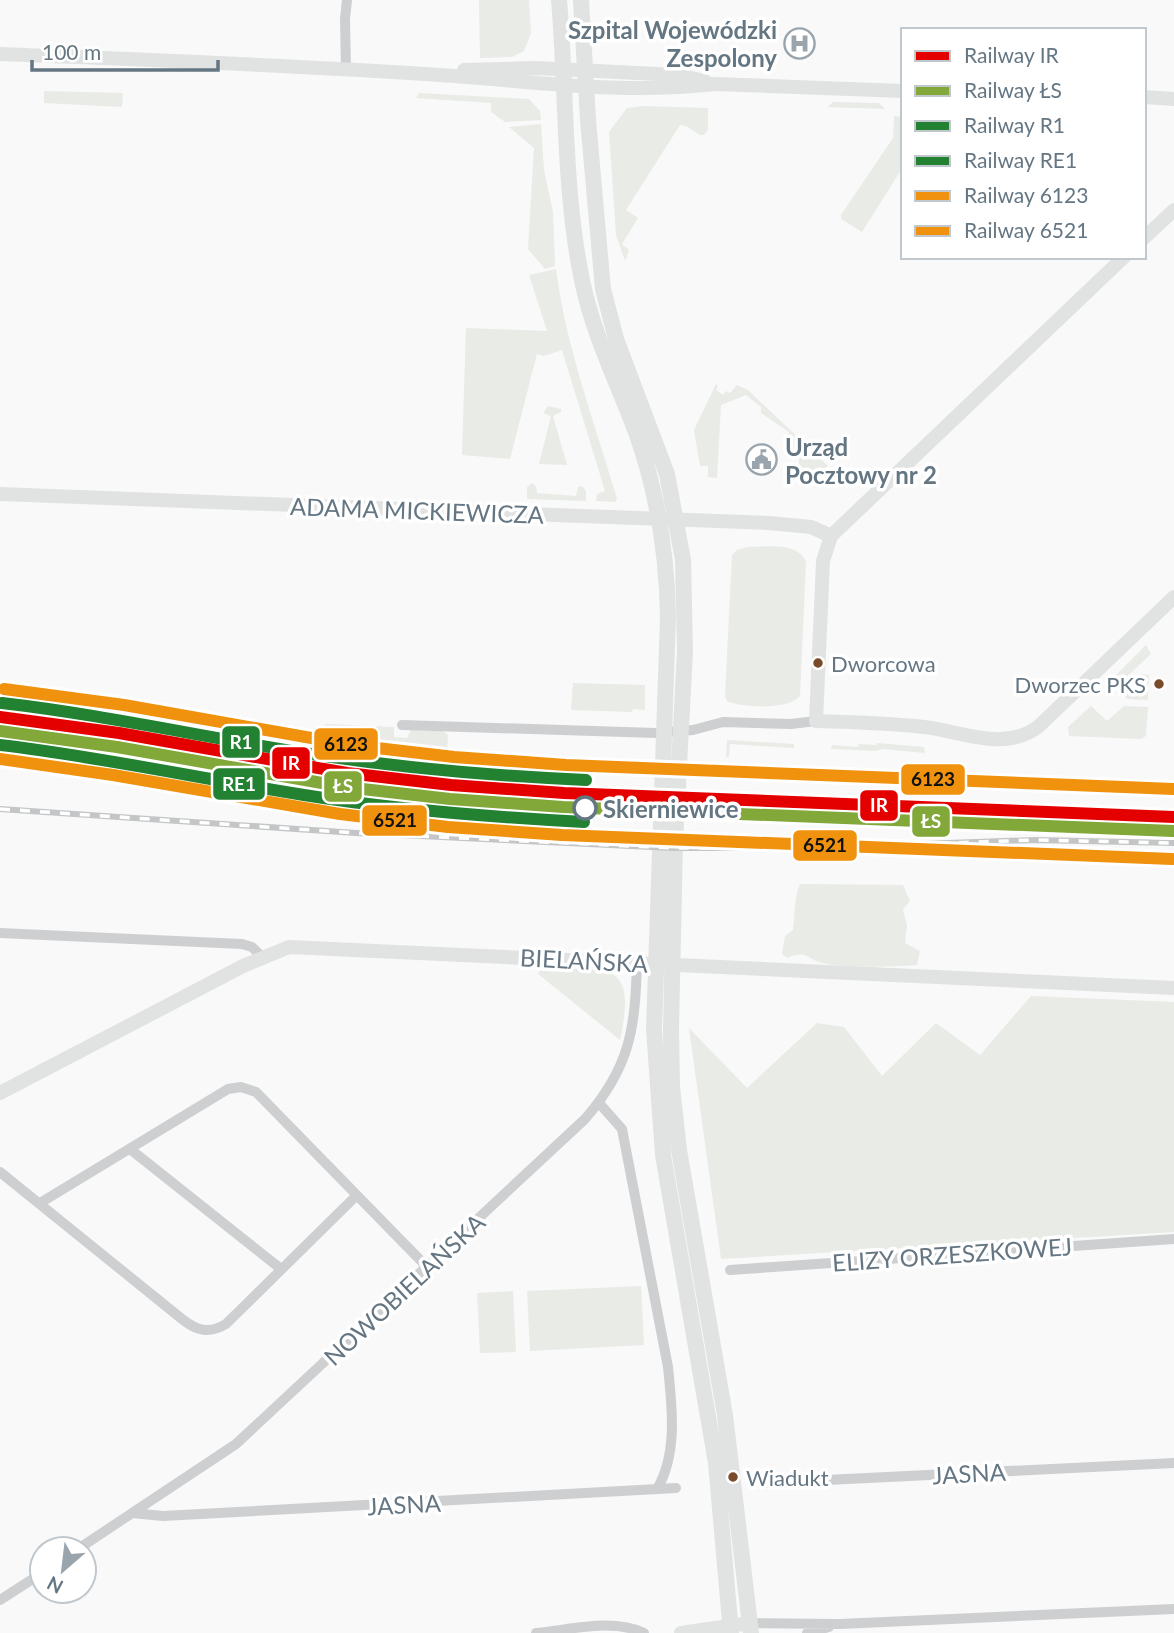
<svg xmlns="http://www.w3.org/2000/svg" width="1174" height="1633" font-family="Lato,sans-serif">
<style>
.green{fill:#e8ebe6}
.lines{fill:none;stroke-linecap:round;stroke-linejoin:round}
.street{stroke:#cecfd0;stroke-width:10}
.secondary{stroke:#e1e2e2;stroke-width:14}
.primary{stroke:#e1e2e2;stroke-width:16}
.rail-casing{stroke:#c3c5c6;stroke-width:6}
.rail{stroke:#fff;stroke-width:3.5;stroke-dasharray:10;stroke-linecap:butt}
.rail-1-casing{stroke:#fff;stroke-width:18}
.rail-2-casing{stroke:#fff;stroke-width:18}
.rail-3-casing{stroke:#fff;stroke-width:18}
.rail-4-casing{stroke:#fff;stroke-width:18}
.rail-5-casing{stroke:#fff;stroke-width:18}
.rail-6-casing{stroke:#fff;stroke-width:18}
.rail-1{stroke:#e50000;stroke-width:12}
.rail-2{stroke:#81a838;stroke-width:12}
.rail-3{stroke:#238132;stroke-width:12}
.rail-4{stroke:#238132;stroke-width:12}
.rail-5{stroke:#f0920d;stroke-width:12}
.rail-6{stroke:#f0920d;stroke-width:12}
.bus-dot{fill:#7a4b2a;stroke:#fff;stroke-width:2.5}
.stop-dot{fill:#fff;stroke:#657683;stroke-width:3.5}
.labels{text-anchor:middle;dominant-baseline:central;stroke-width:7;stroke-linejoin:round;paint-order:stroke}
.bus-label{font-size:22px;fill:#657683;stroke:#fff;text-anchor:start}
.poi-label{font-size:24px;font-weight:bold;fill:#657683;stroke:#fff;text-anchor:end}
.street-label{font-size:24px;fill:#657683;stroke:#fff}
.stop-label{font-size:24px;font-weight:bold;fill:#657683;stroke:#fff;text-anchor:start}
.line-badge{stroke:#fff;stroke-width:2.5}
.badge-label{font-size:19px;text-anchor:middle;font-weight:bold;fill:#fff}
.pale-badge-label{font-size:19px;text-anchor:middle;font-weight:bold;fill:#111}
</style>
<rect width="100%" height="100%" fill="#f9f9f9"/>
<!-- green -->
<path class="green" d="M479,0H529L531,33L524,51L512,57L480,58Z
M44,91L123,93L122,107L44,103Z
M419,93L529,99L540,111L541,120L505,122L491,112V103L416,98Z
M833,102L879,103L885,109L827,107Z
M643,106L708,108V130L704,135H700L686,126L680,125L626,210L638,218L622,244L629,250L625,261L616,235L609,132L627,108Z
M894,116L903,117V167L862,232L841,219V215L893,138Z
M541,124L544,170L553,212L555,263V266L545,269L528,249L534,148L509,127Z
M556,269C566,348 595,423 617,499L615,502L596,501L597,494L605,491L562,350L544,356L537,354L510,459L462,455L466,328L547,331L529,275Z
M716,384L718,386L716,390L723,395L726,391L730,393L737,385L748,390L828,466L815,479L804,468H799V456H789V432L761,413V407L746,395L721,405L717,478L708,477V466H700L694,430Z
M548,406L561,409V412L553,416L567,465L539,464L551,416L543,413Z
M532,483L536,486L537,493L576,496L578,487L582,486L586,491V501L527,499V487Z
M747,547C765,547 798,541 806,562L800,696C789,710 742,708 727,701L725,696L732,555L737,550Z
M1146,645L1151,654L1119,684L1113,678Z
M1140,674L1149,675L1148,700L1127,699L1123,693L1124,689Z
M573,683L645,685V710L633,709L632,712L571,710Z
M1091,706L1107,721L1124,706L1148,707L1146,736L1141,739L1069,736L1068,727Z
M327,724L394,727V737L407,738L411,730L443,731L448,735L447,754L465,755V765L524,767V776L452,773L320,756L314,749C316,739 316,728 327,724Z
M727,740L794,744V748L730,744L729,757H726Z
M877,743L924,747L925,753L883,749L875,751L831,749L832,745L858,747L859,744L876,745Z
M800,884L903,885L910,901L903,909L907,926L905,943L920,951L917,965C891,967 847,968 823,963C806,960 809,949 787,958L782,954L785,936L793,930C795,914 794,898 800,884Z
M541,968C607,971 638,957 620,1040L538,974Z
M1031,996L1174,1002V1232L721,1259L689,1028L747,1088L817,1023L844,1027L882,1076L936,1023L980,1055Z
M641,1286L644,1345L530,1351L527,1291Z
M513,1291L516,1352L480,1353L477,1293Z"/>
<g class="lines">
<!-- street -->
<path class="street" d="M346,69L345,19L347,0
M402,725L656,733L693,730L723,722L791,724L816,721
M0,933L242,944L252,947L262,957
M599,1103L622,1129L668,1367C672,1406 678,1454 657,1489
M130,1149L281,1269
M0,1172L182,1319C197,1331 209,1334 226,1324L356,1196
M40,1203L228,1089L241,1087L256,1092L427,1267
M730,1270L1174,1239
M765,1483L1174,1463
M132,1513L163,1516L676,1488
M78,1549L236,1444L585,1119C630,1067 635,1030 637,963
M0,1600L42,1573
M750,1623L840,1624L1174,1609
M536,1633C570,1630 612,1618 644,1633
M807,1633L829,1627"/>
<!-- secondary -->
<path class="secondary" d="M0,54C147,60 293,65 440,75C531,81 623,95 714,84L903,91
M464,70L536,68L678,75L705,81
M1144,97L1174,99
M1144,238L1174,210
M1124,257L831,536L823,561L816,721C852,722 888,723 924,727C961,731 1005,753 1039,726L1174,597
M0,494L769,523L811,527L831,536
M0,1093L243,966L289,947L1174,988
M681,1633L750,1623"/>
<!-- primary -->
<path class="primary" d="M559,0C567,93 563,189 582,280C593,335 618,383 637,435C658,495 667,554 668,617L654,1029L663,1155L716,1463L731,1633
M581,0L588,120L603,289L616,339L667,474L683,560L685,651L675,842L671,1029L672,1086L679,1150L725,1415L751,1633"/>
<defs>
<path id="rail" d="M0,809L356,833L673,848H806L1035,840L1174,843"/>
</defs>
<!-- rail casing -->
<use href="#rail" class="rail-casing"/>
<!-- rail -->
<use href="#rail" class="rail"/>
<defs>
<path id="rail-1" d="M0,717L119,733L347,773L451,785L564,793L1174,817"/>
<path id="rail-2" d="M0,731L117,747L345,787L450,799L563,807L1173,831"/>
<path id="rail-3" d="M2,703C106,715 207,738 311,754C402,768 494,776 586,780"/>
<path id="rail-4" d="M0,745C102,757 202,779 304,795C397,810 490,817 584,822"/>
<path id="rail-5" d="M4,689L124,705L351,745L454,757L566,765L1174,789"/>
<path id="rail-6" d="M0,759L113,775L340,814L448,827L562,835L1172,859"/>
</defs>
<!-- rail-1 casing -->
<use href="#rail-1" class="rail-1-casing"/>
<!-- rail-2 casing -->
<use href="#rail-2" class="rail-2-casing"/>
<!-- rail-3 casing -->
<use href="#rail-3" class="rail-3-casing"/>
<!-- rail-4 casing -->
<use href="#rail-4" class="rail-4-casing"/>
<!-- rail-5 casing -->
<use href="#rail-5" class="rail-5-casing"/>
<!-- rail-6 casing -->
<use href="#rail-6" class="rail-6-casing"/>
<!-- rail-1 -->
<use href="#rail-1" class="rail-1"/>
<!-- rail-2 -->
<use href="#rail-2" class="rail-2"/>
<!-- rail-3 -->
<use href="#rail-3" class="rail-3"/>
<!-- rail-4 -->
<use href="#rail-4" class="rail-4"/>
<!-- rail-5 -->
<use href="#rail-5" class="rail-5"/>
<!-- rail-6 -->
<use href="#rail-6" class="rail-6"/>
</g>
<!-- icons -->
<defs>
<symbol id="hospital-ring" viewBox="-11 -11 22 22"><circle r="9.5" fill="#fff" stroke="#99a4ac" stroke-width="1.5"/><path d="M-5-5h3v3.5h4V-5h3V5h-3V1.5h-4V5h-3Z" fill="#99a4ac"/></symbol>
<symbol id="civic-ring" viewBox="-11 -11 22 22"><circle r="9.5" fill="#fff" stroke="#99a4ac" stroke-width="1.5"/><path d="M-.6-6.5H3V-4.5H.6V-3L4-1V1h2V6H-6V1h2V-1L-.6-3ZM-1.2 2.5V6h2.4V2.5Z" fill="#99a4ac"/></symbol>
</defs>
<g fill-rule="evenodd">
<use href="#hospital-ring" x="782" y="26" width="35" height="35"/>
<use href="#civic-ring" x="744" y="442" width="35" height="35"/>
</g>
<!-- markers -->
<g class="bus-dot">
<circle cx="818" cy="663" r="6"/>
<circle cx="1159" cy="684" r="6"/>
<circle cx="733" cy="1477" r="6"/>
</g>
<circle class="stop-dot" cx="585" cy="808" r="11"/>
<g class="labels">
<!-- bus labels -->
<g class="bus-label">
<text x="831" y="663">Dworcowa</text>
<text x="1146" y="684" text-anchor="end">Dworzec PKS</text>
<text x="746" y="1477">Wiadukt</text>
</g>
<!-- poi labels -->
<g class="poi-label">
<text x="777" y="29">Szpital Wojewódzki<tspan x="777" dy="28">Zespolony</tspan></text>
<text x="785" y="446" text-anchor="start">Urząd<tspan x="785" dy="28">Pocztowy nr 2</tspan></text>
</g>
<!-- street labels -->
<g class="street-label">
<text transform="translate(417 510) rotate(2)">ADAMA MICKIEWICZA</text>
<text transform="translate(584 960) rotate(3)">BIELAŃSKA</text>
<text transform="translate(952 1254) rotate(-4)">ELIZY ORZESZKOWEJ</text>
<text transform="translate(404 1289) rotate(-43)">NOWOBIELAŃSKA</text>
<text transform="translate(969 1473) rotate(-3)">JASNA</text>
<text transform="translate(404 1504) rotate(-3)">JASNA</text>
</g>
<!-- stop labels -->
<g class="stop-label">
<text x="603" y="808">Skierniewice</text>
</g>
</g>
<g class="line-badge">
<rect x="221" y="725" width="40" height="34" rx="7" fill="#238132"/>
<rect x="313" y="727" width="66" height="34" rx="7" fill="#f0920d"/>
<rect x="271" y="746" width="40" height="34" rx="7" fill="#e50000"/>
<rect x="900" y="763" width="66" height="33" rx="7" fill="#f0920d"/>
<rect x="212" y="767" width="54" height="34" rx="7" fill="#238132"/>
<rect x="323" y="770" width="40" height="33" rx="7" fill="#81a838"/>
<rect x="859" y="789" width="40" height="33" rx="7" fill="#e50000"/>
<rect x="361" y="804" width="67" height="33" rx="7" fill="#f0920d"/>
<rect x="911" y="805" width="40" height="33" rx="7" fill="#81a838"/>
<rect x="792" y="829" width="66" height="33" rx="7" fill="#f0920d"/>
</g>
<g class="badge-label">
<text x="241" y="749">R1</text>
<text x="291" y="770">IR</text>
<text x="239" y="791">RE1</text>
<text x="343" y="793">ŁS</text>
<text x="879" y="812">IR</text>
<text x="931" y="828">ŁS</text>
</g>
<g class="pale-badge-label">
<text x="346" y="751">6123</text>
<text x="933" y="786">6123</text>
<text x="395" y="827">6521</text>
<text x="825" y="852">6521</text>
</g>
<!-- legend -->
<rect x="901" y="28" width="245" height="231" fill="#ffffff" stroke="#c1c8cd" stroke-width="2"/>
<rect x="915" y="51" width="35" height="10" fill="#e50000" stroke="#c1c8cd" stroke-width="2"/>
<text x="964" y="63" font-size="21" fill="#657683">Railway IR</text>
<rect x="915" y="86" width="35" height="10" fill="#81a838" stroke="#c1c8cd" stroke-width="2"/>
<text x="964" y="98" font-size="21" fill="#657683">Railway ŁS</text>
<rect x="915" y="121" width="35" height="10" fill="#238132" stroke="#c1c8cd" stroke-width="2"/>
<text x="964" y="133" font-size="21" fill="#657683">Railway R1</text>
<rect x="915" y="156" width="35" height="10" fill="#238132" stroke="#c1c8cd" stroke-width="2"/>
<text x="964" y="168" font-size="21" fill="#657683">Railway RE1</text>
<rect x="915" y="191" width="35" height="10" fill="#f0920d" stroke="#c1c8cd" stroke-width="2"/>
<text x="964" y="203" font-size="21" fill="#657683">Railway 6123</text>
<rect x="915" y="226" width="35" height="10" fill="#f0920d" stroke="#c1c8cd" stroke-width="2"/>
<text x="964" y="238" font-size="21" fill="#657683">Railway 6521</text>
<!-- north arrow -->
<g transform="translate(63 1570) rotate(208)"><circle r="33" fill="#ffffff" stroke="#c1c8cd" stroke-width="2"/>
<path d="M0-5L12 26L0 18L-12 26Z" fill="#99a4ac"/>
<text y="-10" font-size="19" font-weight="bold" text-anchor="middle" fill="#657683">N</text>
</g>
<!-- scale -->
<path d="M32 60v10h186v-10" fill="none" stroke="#657683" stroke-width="3.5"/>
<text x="42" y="60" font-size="21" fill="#657683" stroke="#ffffff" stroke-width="5" paint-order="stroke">100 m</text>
</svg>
